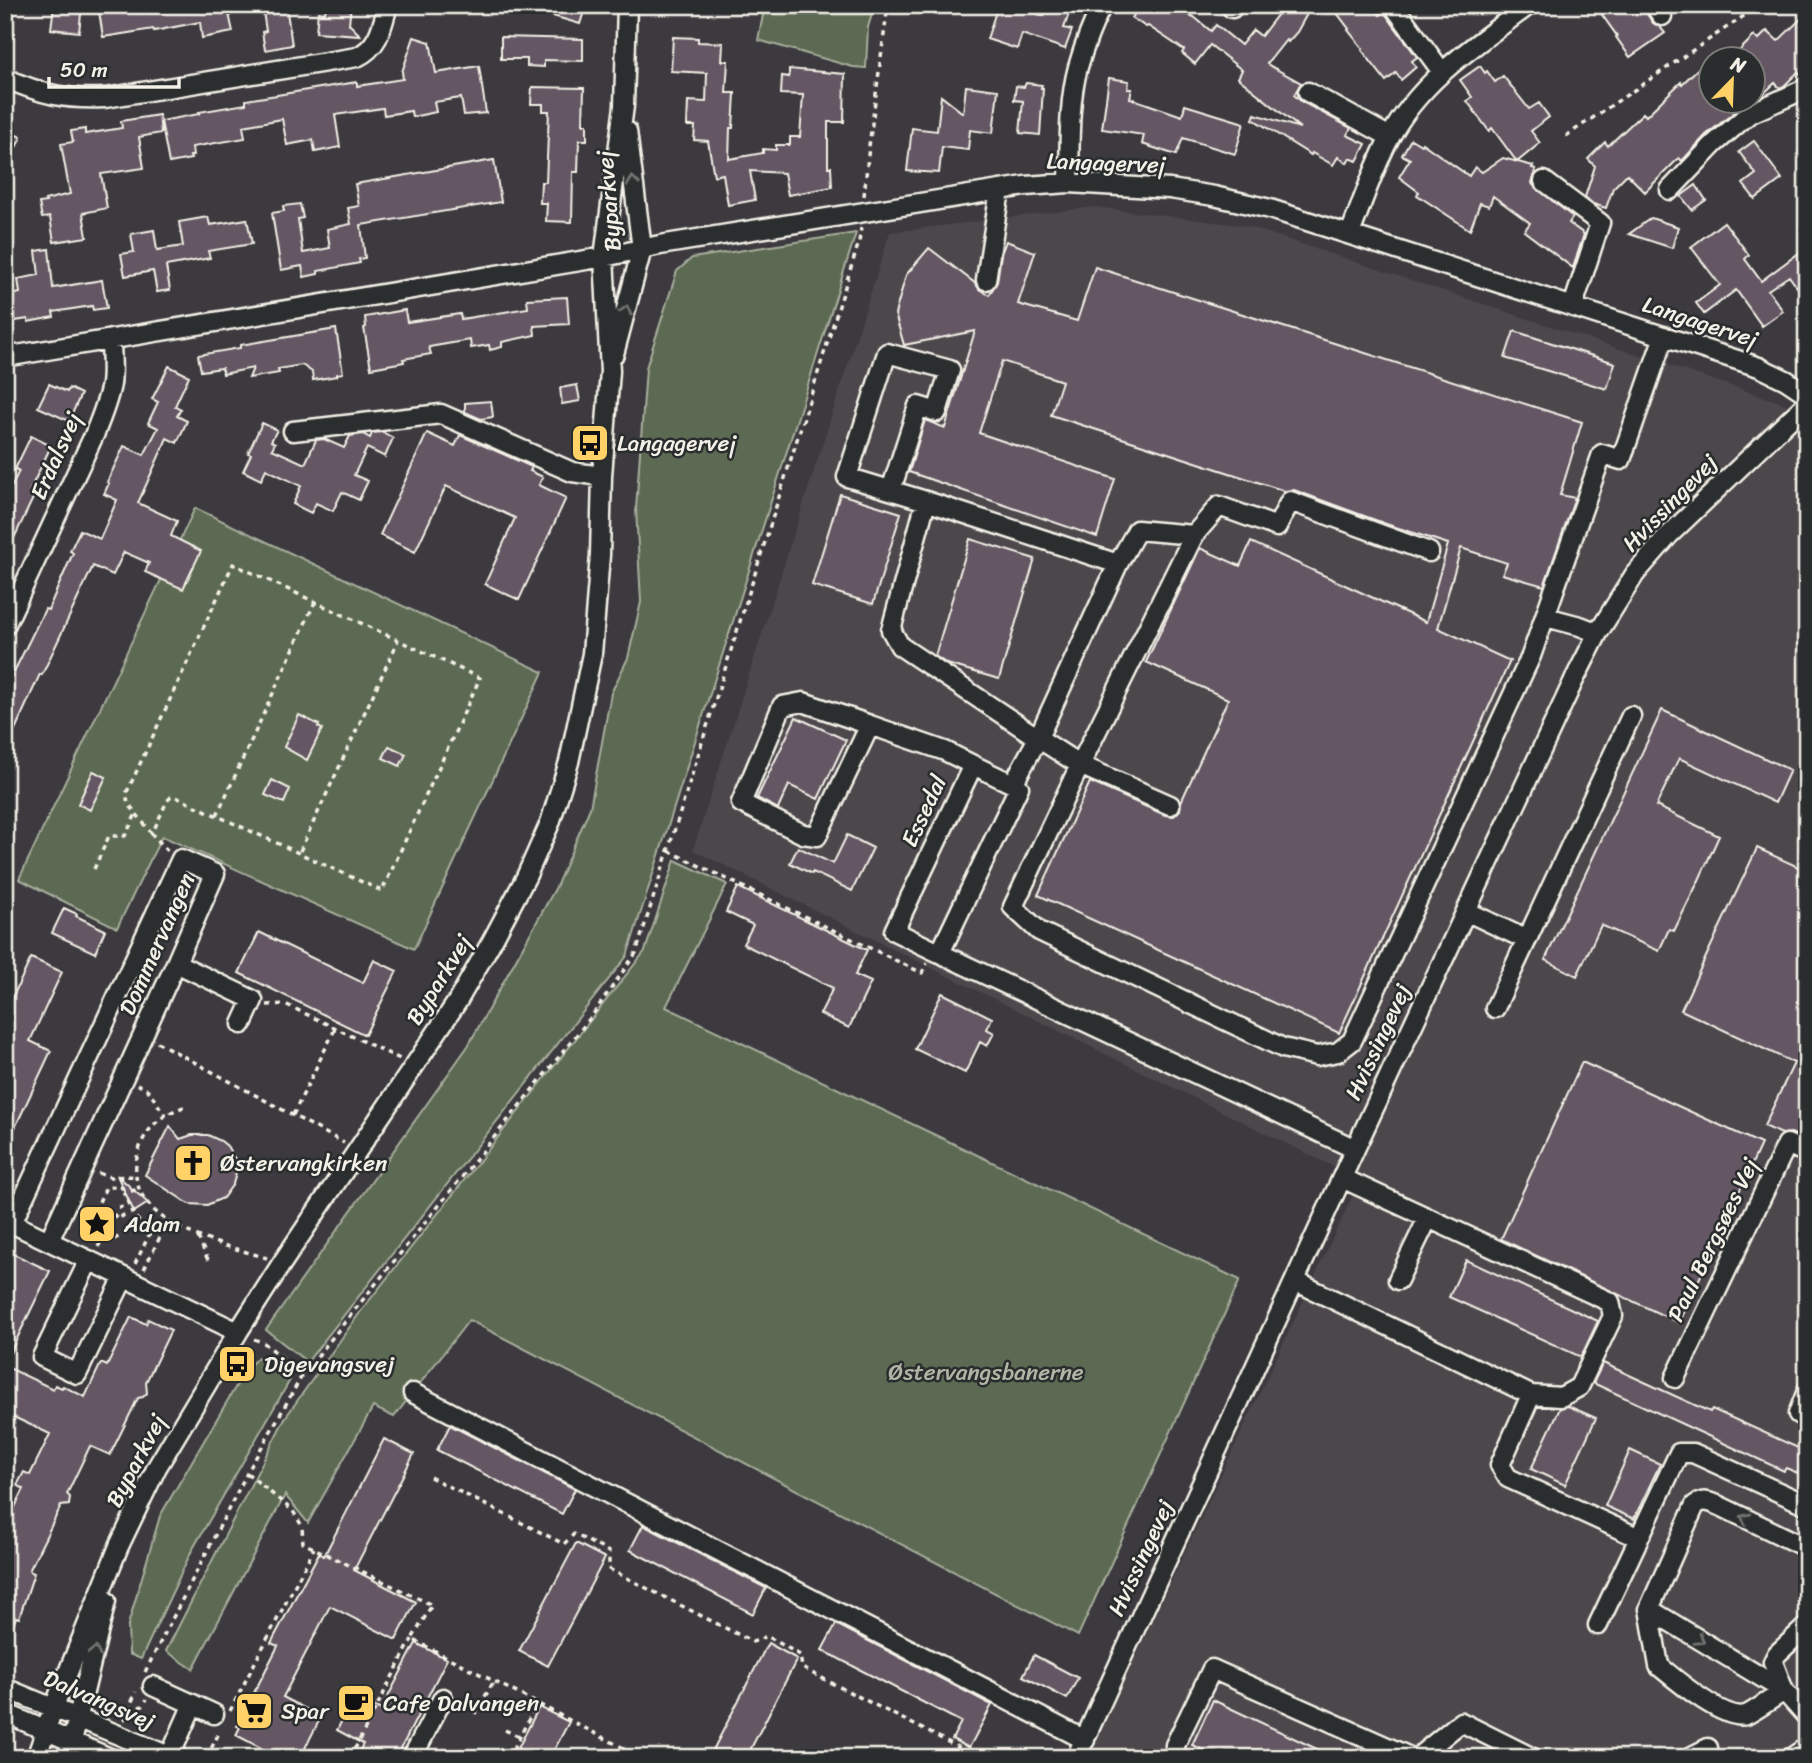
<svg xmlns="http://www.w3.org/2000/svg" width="1812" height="1763" font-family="Sriracha,sans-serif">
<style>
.built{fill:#4b464c}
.green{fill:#5d6b53;stroke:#a8ae9e;stroke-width:2}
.building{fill:#655764;stroke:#f4f1e8;stroke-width:2}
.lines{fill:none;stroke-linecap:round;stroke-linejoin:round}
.minor-casing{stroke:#f4f1e8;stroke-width:23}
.path{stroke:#f4f1e8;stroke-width:3.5;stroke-dasharray:5 5;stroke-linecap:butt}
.minor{stroke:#2a2d2e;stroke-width:18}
.oneway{stroke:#71726f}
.labels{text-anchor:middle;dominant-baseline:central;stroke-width:5;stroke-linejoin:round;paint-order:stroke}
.street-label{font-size:23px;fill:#f4f1e8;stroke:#2a2d2e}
.poi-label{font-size:23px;fill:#f4f1e8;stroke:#2a2d2e;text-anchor:start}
.park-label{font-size:23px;fill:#b0b5a5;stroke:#2a2d2e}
</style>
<rect width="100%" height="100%" fill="#3c3a3e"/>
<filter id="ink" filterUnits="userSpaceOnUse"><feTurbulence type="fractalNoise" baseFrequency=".0143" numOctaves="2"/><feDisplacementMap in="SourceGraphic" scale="14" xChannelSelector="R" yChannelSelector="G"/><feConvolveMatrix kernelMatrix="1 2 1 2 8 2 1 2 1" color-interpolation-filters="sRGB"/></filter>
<g filter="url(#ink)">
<!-- built -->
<path class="built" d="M1095,207L1247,226L1807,411V1758H1088L1360,1180L693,850L890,232Z"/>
<!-- green -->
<path class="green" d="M765,5H875L868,27L866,68L853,67L758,40Z
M856,233L627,956L307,1362L266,1330L468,1046L556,887L590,808L611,693L628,658L641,602L636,509L646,368L677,271L692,258Z
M195,508L543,672L414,949L162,836L117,928L19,879Z
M675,860L727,884L666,1007L1240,1280L1078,1636L469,1320L394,1417L373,1407L308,1523L285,1495L193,1669L166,1651L285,1418L361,1311L645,951Z
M258,1357L290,1380L191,1552L141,1659L129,1654L128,1625L160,1516L246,1369Z"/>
<!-- building -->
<path class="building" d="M54,5H82L79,32L51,29Z
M98,5H225L226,9H228L233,32L202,38L200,22L154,31L153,29L103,37Z
M262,5H286L292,45L265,50L262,32L266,31Z
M326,5H351L349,24L360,35L316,32L318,12L325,13Z
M529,5H586L580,24L529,9Z
M998,5H1010L1044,16L1047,5H1072L1064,28L1072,30L1065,49L1022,34L1017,49L987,39Z
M1140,5H1174L1192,17L1193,16L1211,31L1216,25L1241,45L1253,30L1261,36L1285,5H1312L1297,32L1288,42L1286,40L1267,64L1301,83L1294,95L1302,102L1351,128L1347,135L1366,144L1357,161L1350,158L1347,163L1338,157L1333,165L1312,153L1311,155L1253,119L1255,114L1300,128L1238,78L1242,70L1210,45L1195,64L1182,53L1184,50L1148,26L1146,27L1132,18Z
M1331,5H1372L1380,15L1384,12L1417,57L1412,61L1416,67L1401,80L1396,73L1386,81L1362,50L1363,49L1348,30L1349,29Z
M1595,5H1633L1638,12L1643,8L1653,23L1660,27L1665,33L1630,57L1616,37L1617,36Z
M1807,13V77H1804L1798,72L1784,86L1780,88L1775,83L1761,96L1753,100V60H1730L1754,36L1758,40L1767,31L1778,41Z
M414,37L430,42L436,73L479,66L486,113L464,115L461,98L434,102L436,112L412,117L411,111L384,115L383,108L335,115L340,147L315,152L313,140L287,145L282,119L243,126L245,138L192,147L193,156H190L191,159L169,163L161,121L199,114V112L246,104V100L357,82V86L403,79L402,72Z
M501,37L583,39V61L544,60V67L527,66V59H501Z
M673,37L698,38V42L723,43L722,61H728L726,93H735L733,128H730L729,159L763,153V149L776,150V145H790V137H800L803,95L781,94L782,76L789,77V69L845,74L844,122H828V167H831L832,187L788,195L784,173L750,171L755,200L728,205L723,174L714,176L708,141L694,140L695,126H687L688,101L706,102L707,73L671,71Z
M1711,56V102H1747L1706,135L1682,161L1679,158L1645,192L1627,174L1613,188L1606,208L1593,204L1585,197L1595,166L1588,159L1605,142L1608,146L1643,113L1646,116L1681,82L1682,84Z
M1480,66L1485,73L1487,71L1495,82L1503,76L1529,109L1539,103L1549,117L1531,131L1540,143L1517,162L1492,128L1489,131L1467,101L1472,97L1460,80Z
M1109,78L1129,81L1128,89H1132L1130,98L1182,116L1185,105L1244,123L1235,154L1183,138L1176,155L1142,144L1144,135L1102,129Z
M1026,83L1042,85L1041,88H1043L1040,135L1020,133L1023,101L1014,100L1016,86L1024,87Z
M966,86L998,90L993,133L970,130L968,150L942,147L939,173L907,171L912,128L937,131L941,96L963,113Z
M532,87L584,88L583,124H587V140H579L578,172H573L572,222L546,221L547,203H540L541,182H546L549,111H543V104H531Z
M159,115L161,133L139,137L144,168L101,174L107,208L83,213L87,237L54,242L50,217L42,218L39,203L46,202L45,200L70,194L61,144L73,142L71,131L85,129V134L122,128L121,121Z
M5,130L21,137L5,170Z
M1411,139L1421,145L1422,143L1469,176L1475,167L1482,172L1503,158L1533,166L1532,168L1536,169L1532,183L1534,186L1573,217L1569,223L1584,234L1573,268L1524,231L1530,223L1493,196L1489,206L1480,203L1470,230L1417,195L1419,192L1399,177L1410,159L1402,155Z
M1754,141L1782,179L1755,199L1743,184L1756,174L1739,152Z
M494,160L501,202L361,225L365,258L359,259L360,263L318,271V274L304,277L302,266L281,270L272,213L284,211L283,206L300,204L303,218L298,219L303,253L330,248L327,229L351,224L348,208L359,206L355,184Z
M1696,185L1706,200L1692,210L1681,196Z
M208,217L210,225L247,219L252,244L208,251L210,258L166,266L170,290L157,292L153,271L125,276L121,254L134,252L131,234L154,230L157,250L183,246L179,222Z
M1651,218L1678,227L1672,248L1629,234Z
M1724,222L1749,255L1745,259L1761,281L1807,247V280L1797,287L1789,276L1768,290L1783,311L1762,326L1736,290L1704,314L1696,303L1720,285L1691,247Z
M1006,241L1035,252L1018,304L1077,321L1095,267L1582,422L1560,495L1575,498L1544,586L1502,574L1507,563L1461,548L1438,628L1510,661L1339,1033L1038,895L1090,782L1165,815L1174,816L1180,810L1181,802L1228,699L1146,662L1200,548L1240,566L1251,542L1426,622L1448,544L1386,524L1294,490L1285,491L1051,415L1062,381L1002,361L979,433L1115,479L1097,537L909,472L925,420L945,428L975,331L904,345L895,314L906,275L929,248L976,284L979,289L989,295L997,282L1001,254Z
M49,249L53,288L102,280L107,308L93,310L92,306L53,312L54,317L28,322V319L15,321L11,295L20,293L18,279L39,275L36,251Z
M567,297L569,324L534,326L535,335L502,342V347L490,350L489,345L471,348L470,340L429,347L431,354L403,359L404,362L371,368L364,328L366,327L365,317L405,310L407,322L460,314L461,319L528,308L527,299Z
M336,329L343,373L337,374V376L313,380L312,372L302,365L278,369L279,373L249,378L253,368L223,374L222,368L201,371L198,355L240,348V345Z
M1514,331L1615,363L1607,389L1505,358Z
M169,366L189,376L175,406L181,409L177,416L187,421L177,443L167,438L138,503L177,521L171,536L201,551L183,589L145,572L149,563L124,552L113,575L93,566L42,675L40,674L5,752V690L45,609L48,610L73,553L70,551L80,530L100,539L117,500L104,494L109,483L107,482L124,446L144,455L158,428L148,423L158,402L152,399Z
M49,384L67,392L69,388L81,394L69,421L38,407Z
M577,385L580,401L562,404L560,388Z
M491,401L493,417L481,419L465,412V403Z
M262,423L277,430L271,441L275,443L272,449L305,464L316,440L324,439L344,448L350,436L363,434L370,438L372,433L382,432L393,438L385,457L367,448L354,475L368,481L359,500L342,492L333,511L316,503L311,513L293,504L301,486L266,469L261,480L243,471L251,454L248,453Z
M427,433L455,446L460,435L532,467L530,471L543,477L539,485L566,498L519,600L485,584L515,518L446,486L415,552L380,535Z
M31,436L49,445L48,447L50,448L30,490L36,492L5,557V500L19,471L15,469Z
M840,494L901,513L873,604L812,585Z
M970,539L1035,559L999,679L947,664L935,656Z
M1662,710L1790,770L1775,803L1679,758L1656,806L1719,836L1699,880L1674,931L1669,929L1659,951L1601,925L1577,976L1545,960Z
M299,715L319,725L318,727L322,729L307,760L284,747Z
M796,717L846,740L818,799L789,785L778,809L757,798Z
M389,746L406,754L400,766L383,758Z
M93,771L106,777L90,810L78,804Z
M272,780L290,789L284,803L265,795Z
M847,835L873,848L852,891L813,872L812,874L790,863L798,847L833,864Z
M1757,848L1807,871V1140L1791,1133L1782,1134L1764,1126L1794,1063L1681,1010Z
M738,887L867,950L855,975L871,982L849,1028L820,1014L833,988L743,944L753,925L726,912Z
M64,908L77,914L76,916L105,930L95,953L52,933Z
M259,932L363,983L374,960L397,971L365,1035L239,973Z
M31,958L62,972L30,1041L51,1051L5,1149V1013Z
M942,993L992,1018L987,1029L994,1033L987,1046L980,1042L965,1073L915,1049Z
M1582,1062L1761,1144L1679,1323L1501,1239Z
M170,1126L180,1139L192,1135H208L221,1141L227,1146L235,1159L236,1173L233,1184L223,1198L207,1205L189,1204L145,1175Z
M117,1175L148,1203L134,1212Z
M5,1250L50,1271L5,1363Z
M1466,1260L1598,1321L1581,1357L1449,1297Z
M131,1317L146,1324L148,1319L171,1330L146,1382L147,1393L143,1397L138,1398L110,1455L90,1446L67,1494L70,1497L69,1505L61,1506L29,1571L34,1573L19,1618L16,1617L7,1644L5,1643V1527L24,1489L17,1485L24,1472L30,1475L50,1434L5,1413V1366L53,1389L55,1385L62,1388L63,1386L85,1397L101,1363L107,1366Z
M1603,1363L1710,1412L1712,1409L1807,1452V1477L1786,1468L1784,1471L1593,1383Z
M1568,1406L1596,1418L1565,1485L1531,1469L1560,1408Z
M450,1425L575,1489L562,1514L437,1450Z
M384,1439L414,1454L354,1570L416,1602L396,1640L330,1606L283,1697L321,1717L300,1758L289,1753L287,1758H280L236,1735L240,1727L237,1726L278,1646L271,1643L319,1553L324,1556Z
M1630,1450L1660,1464L1634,1519L1605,1506Z
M643,1525L766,1588L753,1614L630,1550Z
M576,1543L605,1558L548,1666L519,1651Z
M836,1624L992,1705L969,1748L952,1739L961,1722L822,1650Z
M416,1643L447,1659L396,1758H356L363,1744L337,1730L354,1696L381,1710Z
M768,1643L797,1659L746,1758H722L712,1752Z
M1034,1655L1078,1678L1067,1699L1023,1676Z
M1213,1700L1336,1758H1220L1192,1745Z
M539,1707L569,1722L550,1758H513Z"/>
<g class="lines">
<defs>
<path id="minor" d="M1393,5L1442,72
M1654,5L1662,16
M1232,8L1234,5
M5,78C41,94 65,100 105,98L357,57C379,47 382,26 388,5
M1308,92L1390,137
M1544,181L1600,223L1573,306
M1069,183C1070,146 1068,104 1078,67C1084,46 1092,25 1102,5
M1670,190L1714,144L1749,114L1807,88
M1350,234C1362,203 1373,169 1389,139C1420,80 1477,44 1529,5
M986,280L1000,190
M614,354L642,249L627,131
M5,357L604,257L660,245L1025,186L1069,183L1170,189L1214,196L1270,209L1759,367L1786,380L1807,394
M293,431L441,414L572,472L602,476
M891,490L918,406L937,412L950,370L887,353L847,477L926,501
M1429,552L1290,501L1277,527L1219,506L1194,535L1080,765L1013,907L1039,931L1283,1048L1317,1056L1338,1052L1352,1041L1531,656L1602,454L1621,460L1664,336
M1118,564L926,501L891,630L900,646L1038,738L1080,765L1170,805
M1546,617L1580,626L1598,633
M5,626L95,433C101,417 108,401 111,384C113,369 111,354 111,339
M870,725L803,702L782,706L741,803L803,834L817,836L870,725L945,751L973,765
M1013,784L1038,738L1118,564L1137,530L1194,535
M1466,911L1527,940
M940,953L1019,787L973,765L894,931L933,950L1355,1149
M176,963L253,1000L242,1024
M1495,1008L1631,716
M1342,1178L1610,1302L1613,1316L1579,1387L1561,1397L1531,1395
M5,1220L238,1332
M12,1223L181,859L215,874L176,963L49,1241
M89,1260L42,1357L77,1374L124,1277
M1398,1280L1428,1218
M1295,1281L1531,1395L1500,1465L1508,1478L1639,1538
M1675,1378L1787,1144L1807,1153
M1807,1391L1798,1414L1807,1418
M413,1393L1085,1740
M1649,1609L1659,1666C1676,1680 1724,1721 1746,1715C1752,1713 1776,1696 1784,1691
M1598,1625L1679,1453H1693L1807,1505
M1807,1626L1777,1654L1773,1662L1784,1691L1807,1717
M153,1686L214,1714
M5,1688L174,1758
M1784,1691L1649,1609L1695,1505C1705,1499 1709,1502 1720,1506L1807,1548
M5,1713L110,1758
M170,1756L193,1704
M36,1758L54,1707L119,1546L157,1467L238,1332L282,1263L457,1002L492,941L526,877L550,823L569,762L592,654L600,555L602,476L610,371L604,257L624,106L627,5
M68,1758L106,1601
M412,1758L443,1698
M1076,1758L1355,1149L1574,680L1598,633L1635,574L1669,535L1807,403
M1176,1758L1175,1745L1212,1669L1412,1758
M1417,1758L1461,1722L1533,1758
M1688,1758L1708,1748
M1791,1758L1807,1747"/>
</defs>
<!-- minor casing -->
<use href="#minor" class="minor-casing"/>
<!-- path -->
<path class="path" d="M1566,136L1760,5
M864,196L869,146L888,5
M217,815L315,602
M152,834L128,803L126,794L233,564L480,678L382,891L176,797H171L167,801L152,834L169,852
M300,851L398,641
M669,851L922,973L927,963
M94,869L109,836H125L136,814
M267,1005L285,1004L400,1059
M157,1042L344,1143
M137,1084L148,1090L165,1115
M184,1107C163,1114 146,1127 139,1150C116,1223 218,1243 267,1258
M293,1115L335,1029
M98,1173L110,1177L137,1176
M86,1230L94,1228L97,1231L104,1227L100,1215L111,1210L117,1219L123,1216L120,1207L128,1204
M198,1237L207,1258L211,1261
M82,1238L106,1187H122L124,1193
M98,1247L102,1240C114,1241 120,1237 128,1229L138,1228L142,1225
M135,1264L150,1233L133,1215L124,1193L139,1189
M144,1269L168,1221
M254,1339L264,1343L303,1374
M247,1473L293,1511L302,1526L303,1543L432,1605L412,1639L643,1758
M430,1477L564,1544L574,1534L609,1552V1569L753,1642L767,1636L800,1655L802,1668L960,1748L954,1758
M145,1672L247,1473L303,1374L591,1017L636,953L859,242L861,228
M129,1709L143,1706L147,1699
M230,1711L314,1548
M475,1714L494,1681
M124,1720L136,1692
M505,1730L520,1737
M1723,1752L1729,1753L1732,1758
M209,1758L212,1747L220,1731
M350,1758L412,1639
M509,1758L537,1703
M620,1758L625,1748"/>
<!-- minor -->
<use href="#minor" class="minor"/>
</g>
<!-- one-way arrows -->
<defs><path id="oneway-chevron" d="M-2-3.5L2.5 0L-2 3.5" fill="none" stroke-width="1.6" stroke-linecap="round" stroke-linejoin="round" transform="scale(1.75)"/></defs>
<g class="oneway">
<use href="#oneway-chevron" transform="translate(633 181) rotate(-97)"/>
<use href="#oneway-chevron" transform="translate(626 310) rotate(-75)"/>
<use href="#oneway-chevron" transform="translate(1745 1518) rotate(-154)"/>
<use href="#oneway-chevron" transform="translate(1700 1640) rotate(31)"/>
<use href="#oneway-chevron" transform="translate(95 1651) rotate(-77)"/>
</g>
</g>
<!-- icons -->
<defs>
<symbol id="bus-square" viewBox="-11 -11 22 22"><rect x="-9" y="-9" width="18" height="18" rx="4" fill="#ffd166" stroke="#2a2d2e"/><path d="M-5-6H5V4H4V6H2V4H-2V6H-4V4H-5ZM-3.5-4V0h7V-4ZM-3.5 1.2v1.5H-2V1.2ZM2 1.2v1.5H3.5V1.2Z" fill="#111"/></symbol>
<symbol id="church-square" viewBox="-11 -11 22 22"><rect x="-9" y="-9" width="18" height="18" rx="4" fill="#ffd166" stroke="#2a2d2e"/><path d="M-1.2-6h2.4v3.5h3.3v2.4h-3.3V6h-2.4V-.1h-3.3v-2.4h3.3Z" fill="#111"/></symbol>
<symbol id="sight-square" viewBox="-11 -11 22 22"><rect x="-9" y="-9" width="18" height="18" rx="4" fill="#ffd166" stroke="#2a2d2e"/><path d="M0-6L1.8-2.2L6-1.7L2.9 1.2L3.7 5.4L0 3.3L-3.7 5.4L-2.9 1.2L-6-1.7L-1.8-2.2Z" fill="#111"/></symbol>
<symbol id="cafe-square" viewBox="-11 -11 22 22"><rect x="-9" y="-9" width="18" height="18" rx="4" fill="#ffd166" stroke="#2a2d2e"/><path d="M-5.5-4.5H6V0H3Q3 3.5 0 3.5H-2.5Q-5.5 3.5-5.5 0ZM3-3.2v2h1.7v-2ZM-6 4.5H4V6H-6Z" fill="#111"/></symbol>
<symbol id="supermarket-square" viewBox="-11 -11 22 22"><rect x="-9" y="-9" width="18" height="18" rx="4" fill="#ffd166" stroke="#2a2d2e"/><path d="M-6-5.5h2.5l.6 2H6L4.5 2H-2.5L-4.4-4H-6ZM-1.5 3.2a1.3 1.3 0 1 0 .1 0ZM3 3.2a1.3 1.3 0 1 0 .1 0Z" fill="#111"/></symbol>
</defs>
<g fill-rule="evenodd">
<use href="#bus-square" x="568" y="421" width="44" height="44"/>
<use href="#church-square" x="171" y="1141" width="44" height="44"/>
<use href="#sight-square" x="75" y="1202" width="44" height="44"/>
<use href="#bus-square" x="215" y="1342" width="44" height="44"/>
<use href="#cafe-square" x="334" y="1681" width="44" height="44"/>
<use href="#supermarket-square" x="232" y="1689" width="44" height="44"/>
</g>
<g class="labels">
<!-- street labels -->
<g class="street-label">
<text transform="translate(1106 163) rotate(2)">Langagervej</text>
<text transform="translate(609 201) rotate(-95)">Byparkvej</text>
<text transform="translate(1700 322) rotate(18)">Langagervej</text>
<text transform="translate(56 456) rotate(-66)">Erdalsvej</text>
<text transform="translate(1670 503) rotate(-46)">Hvissingevej</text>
<text transform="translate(924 811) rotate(-65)">Essedal</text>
<text transform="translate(157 944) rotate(-66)">Dommervangen</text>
<text transform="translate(439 980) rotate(-58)">Byparkvej</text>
<text transform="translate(1378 1042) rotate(-65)">Hvissingevej</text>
<text transform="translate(1713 1240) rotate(-64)">Paul Bergsøes Vej</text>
<text transform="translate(136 1461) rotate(-62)">Byparkvej</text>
<text transform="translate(1141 1558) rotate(-65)">Hvissingevej</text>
<text transform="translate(99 1700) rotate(23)">Dalvangsvej</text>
</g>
<!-- poi labels -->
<g class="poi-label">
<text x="617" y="443">Langagervej</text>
<text x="220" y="1163">Østervangkirken</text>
<text x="124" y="1224">Adam</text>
<text x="264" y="1364">Digevangsvej</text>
<text x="383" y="1703">Cafe Dalvangen</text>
<text x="281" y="1711">Spar</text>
</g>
<!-- park labels -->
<g class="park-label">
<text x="986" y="1372">Østervangsbanerne</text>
</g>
</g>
<!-- margin -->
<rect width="1812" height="1763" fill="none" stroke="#2a2d2e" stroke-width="28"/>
<rect x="14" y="14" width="1784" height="1735" fill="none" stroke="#f4f1e8" stroke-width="2.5" filter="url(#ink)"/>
<!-- north arrow -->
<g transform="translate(1732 80) rotate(23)"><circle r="33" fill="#2a2d2e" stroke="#7b7b78" stroke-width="2"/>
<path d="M0-5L12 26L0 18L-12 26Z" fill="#ffd166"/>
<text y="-10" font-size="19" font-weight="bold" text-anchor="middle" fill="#f4f1e8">N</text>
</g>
<!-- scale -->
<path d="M49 77v10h130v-10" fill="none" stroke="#f4f1e8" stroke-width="3.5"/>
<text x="60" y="77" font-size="21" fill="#f4f1e8" stroke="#2a2d2e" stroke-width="5" paint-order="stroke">50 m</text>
</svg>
